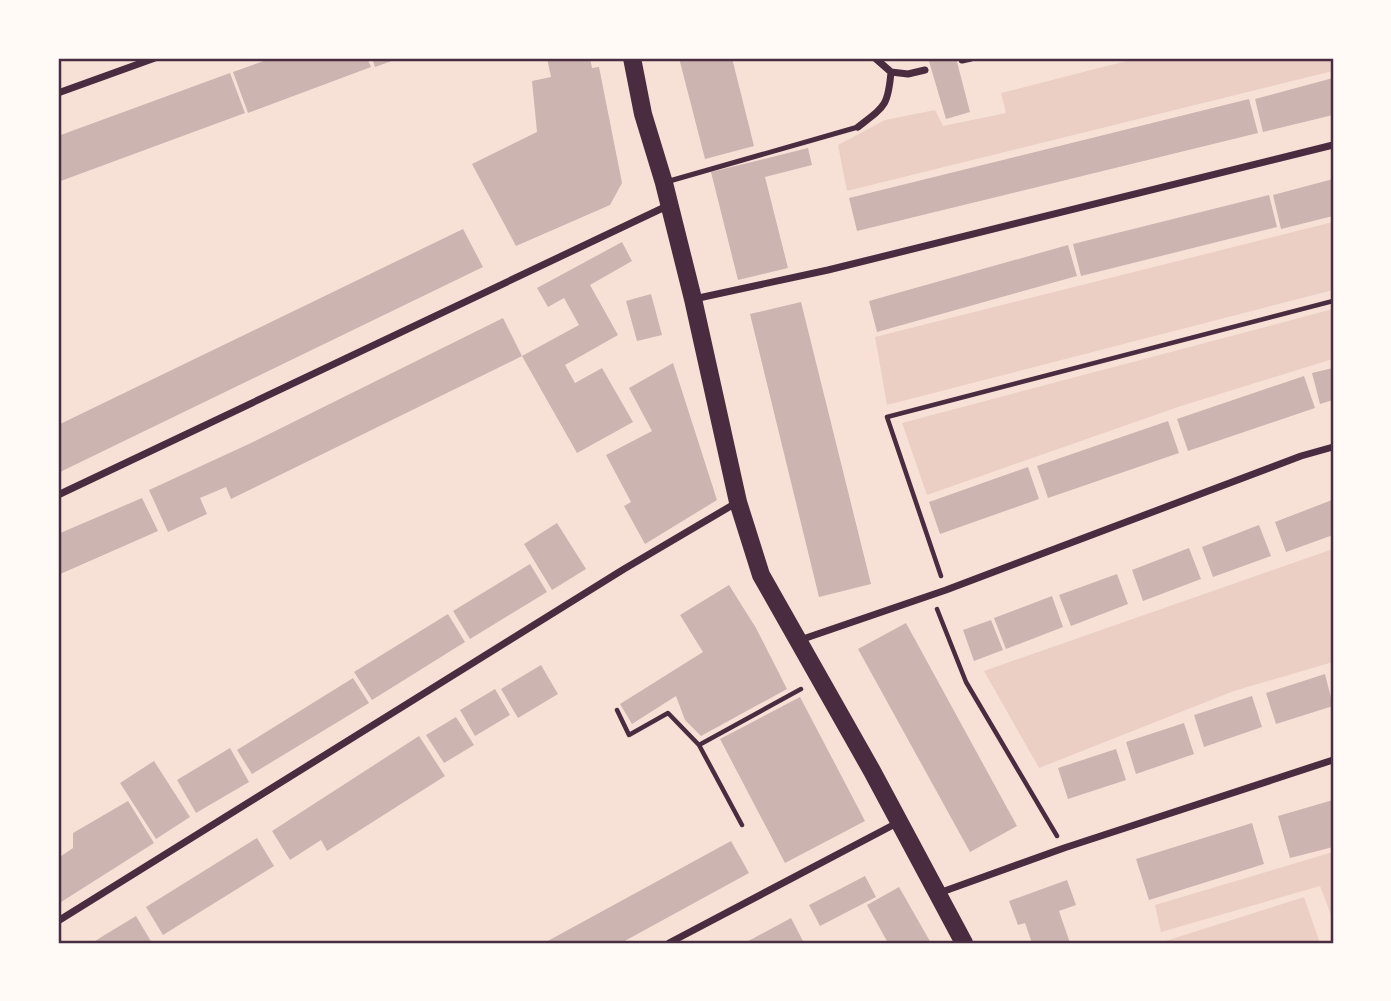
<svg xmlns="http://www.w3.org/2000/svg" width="1391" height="1001" font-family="'IBM Plex Sans',sans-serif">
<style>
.green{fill:#ebcfc5}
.building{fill:#ccb4b1}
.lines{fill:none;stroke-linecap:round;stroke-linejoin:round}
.path{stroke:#4a2c40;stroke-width:4.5}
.service{stroke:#4a2c40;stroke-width:5}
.minor{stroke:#4a2c40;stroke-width:7}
.primary{stroke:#4a2c40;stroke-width:18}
.neatline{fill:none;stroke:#4a2c40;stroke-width:2.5}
</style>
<rect width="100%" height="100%" fill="#f7e1d7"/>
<!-- green -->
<path class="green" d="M1138,58H1333V71L847,191L838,145L885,120L935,110L943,126L1006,113L1001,93Z
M1333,222V290L887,405L875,337Z
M1333,309V359L1181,406L927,495L902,423Z
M1333,549V662L1234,691L1039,768L984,671Z
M1333,852V920L1320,886L1161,932L1155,905Z
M1304,897L1320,943H1159Z"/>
<!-- building -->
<path class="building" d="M272,58H367L371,67L248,113L233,72Z
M372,58H400L375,67Z
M547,58H590L592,68L599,67L622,183L610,205L516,246L472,164L537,132L532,81L551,77Z
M679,58H732L754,146L705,159Z
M928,58H956L970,112L946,119Z
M230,73L245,113L58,182V136Z
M1333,78V115L1263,132L1255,99Z
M1249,99L1258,133L857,231L849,198Z
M808,148L812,165L765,177L788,268L738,280L711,172Z
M1333,179V216L1281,229L1273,195Z
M1269,195L1277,227L1081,276L1073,244Z
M463,229L483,267L58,473V425Z
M622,242L632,261L590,285L618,335L565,365L575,383L602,368L633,422L577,453L522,356L579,325L564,298L548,307L537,288Z
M1068,245L1077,276L877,332L869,301Z
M651,294L662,335L637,341L626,301Z
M801,302L871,584L819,597L750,314Z
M503,318L522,356L231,499L226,487L200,498L207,514L168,532L149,490L251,443Z
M673,363L717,500L645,544L624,506L631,502L606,455L652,431L629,388Z
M1333,368V400L1320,404L1312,373Z
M1304,376L1315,408L1188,451L1177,419Z
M1168,421L1179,453L1048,498L1037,466Z
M1028,467L1039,499L940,534L929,502Z
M142,498L158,531L58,575V534Z
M1332,500L1333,535L1286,552L1275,522Z
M557,523L586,569L552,590L524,544Z
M1259,525L1271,556L1213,577L1202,547Z
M1189,548L1201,579L1143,601L1132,570Z
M530,564L547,592L470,639L453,611Z
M1117,574L1128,604L1071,626L1059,595Z
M729,585L756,628L787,689L701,736L685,720L676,696L632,724L620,704L703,652L680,615Z
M1052,596L1063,627L1006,649L994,618Z
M448,614L465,642L372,700L354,672Z
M991,620L1003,650L974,661L963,630Z
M906,623L1017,826L970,852L858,649Z
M541,665L558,694L518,718L501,689Z
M1325,674L1333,706L1276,724L1266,693Z
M353,678L369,703L252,774L237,750Z
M495,689L510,715L475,736L460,710Z
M1252,696L1262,727L1204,747L1194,715Z
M800,697L865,821L785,863L720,739Z
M456,717L474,745L444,763L426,735Z
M1184,723L1194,754L1136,774L1126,742Z
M419,736L445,776L327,851L321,840L290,860L272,831Z
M230,748L249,782L196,813L177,780Z
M1116,749L1126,780L1068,799L1058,768Z
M154,761L190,817L156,839L120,783Z
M1333,800V847L1290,858L1278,816Z
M128,801L154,843L58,904V858L73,848V833Z
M1252,823L1264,864L1149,900L1136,859Z
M257,838L274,866L163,935L146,907Z
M731,841L749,873L621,943H544Z
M865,876L876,897L820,926L809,905Z
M1067,880L1076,905L1059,911L1070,943H1032L1025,923L1018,925L1009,901Z
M899,887L931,943H888L867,905Z
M136,916L152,943H92L103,936Z
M791,918L804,943H744L754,938Z"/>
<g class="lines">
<!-- path -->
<path class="path" d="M941,576L887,417L1333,301
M937,609L966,682L1057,836
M617,710L629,735L668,713L699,745L742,825
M699,745L801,689"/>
<!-- service -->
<path class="service" d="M666,182L858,127"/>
<!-- minor -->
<path class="minor" d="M875,58L891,72
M962,60L971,58
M58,93L155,58
M858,127C885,106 888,106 891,72L908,74L925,70
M694,299L828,270L1333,145
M58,495L667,206
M800,640L946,590L1301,456L1333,447
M939,893L1064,848L1333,760
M58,921L624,569L736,503
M669,943L897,823"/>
<!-- primary -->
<path class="primary" d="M632,58L643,114L664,183L693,299L738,502L761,575L872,771L964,943"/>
</g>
<!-- border -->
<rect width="1391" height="1001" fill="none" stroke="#fffaf5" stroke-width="119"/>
<rect x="60" y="60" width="1272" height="882" class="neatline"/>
</svg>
